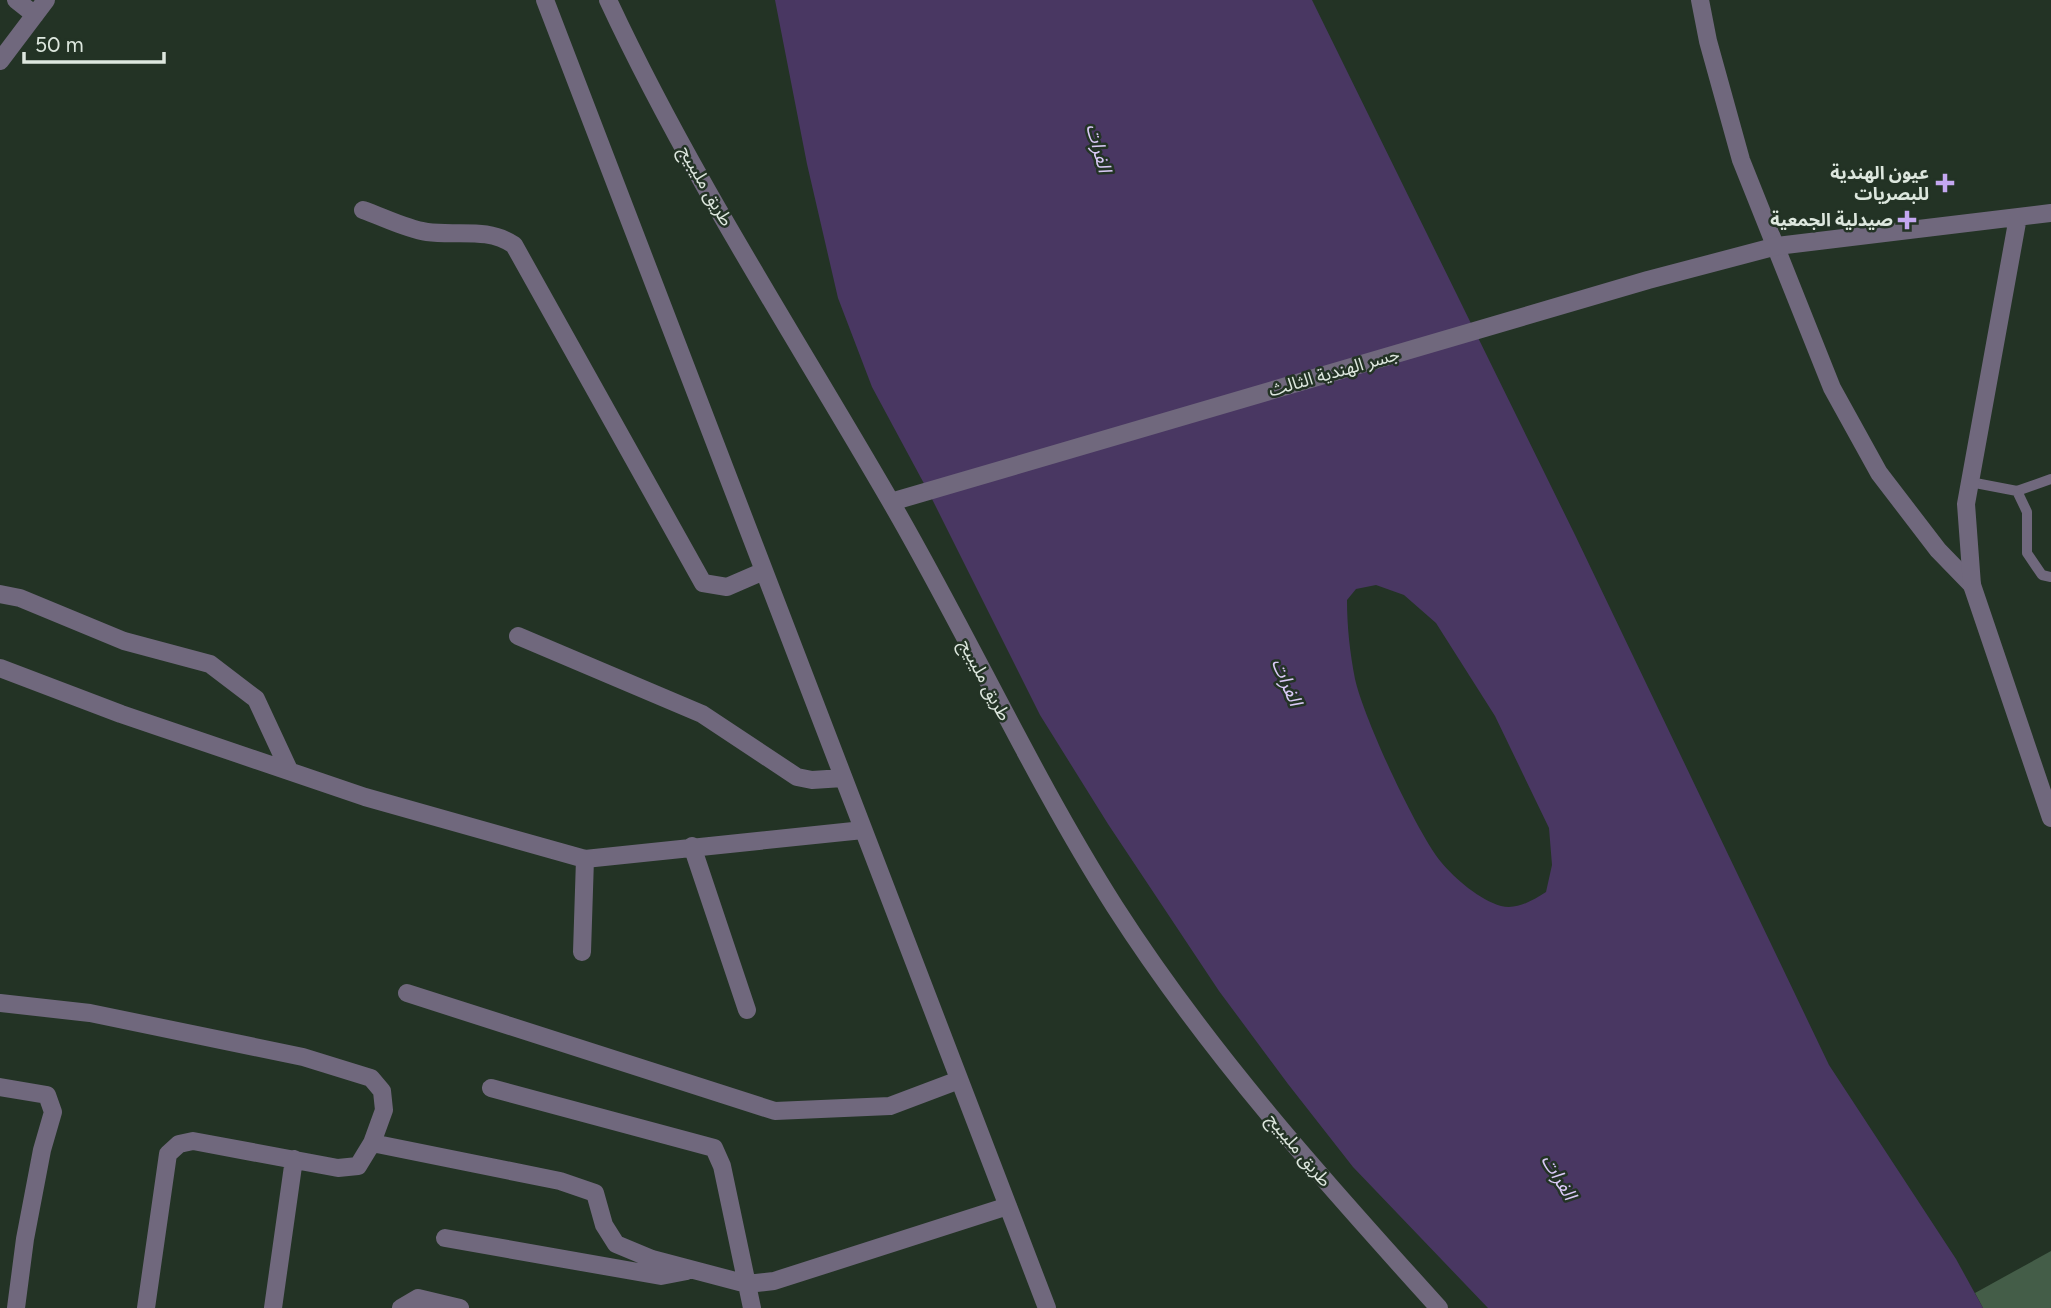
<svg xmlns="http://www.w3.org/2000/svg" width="2051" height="1308" font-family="Figtree,'Noto Sans Arabic',sans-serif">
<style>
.green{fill:#445d48}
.water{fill:#493762;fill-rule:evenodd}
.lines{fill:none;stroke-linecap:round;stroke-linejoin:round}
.service{stroke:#70687d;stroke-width:10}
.minor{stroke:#70687d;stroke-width:18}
.tertiary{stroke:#70687d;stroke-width:18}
.poi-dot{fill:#c4a7f1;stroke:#233325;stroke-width:2.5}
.labels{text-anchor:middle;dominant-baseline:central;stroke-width:5;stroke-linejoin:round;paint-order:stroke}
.poi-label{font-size:18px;font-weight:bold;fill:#dde7de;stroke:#233325;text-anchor:end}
.street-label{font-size:18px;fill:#dde7de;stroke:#233325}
.water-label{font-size:19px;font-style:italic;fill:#d9c9f5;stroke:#233325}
</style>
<rect width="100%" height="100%" fill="#233325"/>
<!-- green -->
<path class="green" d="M2051,1251V1308H1983L1975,1293Z"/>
<!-- water -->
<path class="water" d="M775,0H1312L1576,537L1829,1065L1956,1259L1983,1308H1488L1353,1167L1288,1084L1219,991L1108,824L1040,715L928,491L872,387L838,298L807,164ZM1376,585L1404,595L1436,623L1495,716L1549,828L1552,865L1546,892C1533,900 1518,910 1501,906C1480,900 1455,879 1441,862C1416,831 1364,719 1355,679C1350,653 1347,627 1347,600L1356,589Z"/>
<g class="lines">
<!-- service -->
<path class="service" d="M1970,482L2017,491L2027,512V553L2042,575L2051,577
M2017,491L2051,479"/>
<!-- minor -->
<path class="minor" d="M16,0L35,15
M545,0L1047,1308
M1700,0L1708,41L1741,160L1832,388L1879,473L1938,550L1972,585
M0,61L46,0
M363,210C383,217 406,229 427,232C458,236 487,227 514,245L703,583L727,587L764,571
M0,594L20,598L124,641L210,664L256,699L289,770
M518,636L702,714L797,777L812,780L843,778
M0,668L121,714L365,797L585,859L863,830
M692,846L747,1010
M582,952L585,859
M407,993L775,1111L890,1106L959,1080
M0,1003L90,1013L303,1057L371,1078L382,1091L384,1110L372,1143
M0,1087L47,1095L53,1112L42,1150L25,1239L16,1308
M491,1088L714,1148L722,1166L752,1308
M445,1238L661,1276L687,1271
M146,1308L168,1154L179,1144L193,1141L338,1168L358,1166L372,1143L560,1181L595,1193L604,1225L616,1244L652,1259L747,1284L774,1281L1008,1206
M273,1308L294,1159
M401,1308L418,1298L460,1308"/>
<!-- tertiary -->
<path class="tertiary" d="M608,0C688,172 793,333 888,497C967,632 1031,775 1115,907C1208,1052 1323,1180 1439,1308
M2018,217L1966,504L1972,585L2051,818
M891,502L1648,280L1777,246L2051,213"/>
</g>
<!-- markers -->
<g class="poi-dot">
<path d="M1941.5 172.5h7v7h7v7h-7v7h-7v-7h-7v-7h7z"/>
<path d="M1903.5 209.5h7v7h7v7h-7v7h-7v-7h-7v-7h7z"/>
</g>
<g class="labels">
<!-- poi labels -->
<g class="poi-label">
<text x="1929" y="173">عيون الهندية<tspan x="1929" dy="21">للبصريات</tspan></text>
<text x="1893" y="220">صيدلية الجمعية</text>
</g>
<!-- street labels -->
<g class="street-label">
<text transform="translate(706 186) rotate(60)">طريق مليبيج</text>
<text transform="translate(1334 372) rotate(-16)">جسر الهندية الثالث</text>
<text transform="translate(985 680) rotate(62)">طريق مليبيج</text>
<text transform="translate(1299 1150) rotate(50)">طريق مليبيج</text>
</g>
<!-- water labels -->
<g class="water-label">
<text transform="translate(1099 148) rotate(75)">الفرات</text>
<text transform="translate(1287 682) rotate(67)">الفرات</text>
<text transform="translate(1559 1177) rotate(59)">الفرات</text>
</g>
</g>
<!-- scale -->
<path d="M24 52v10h140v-10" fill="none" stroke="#dde7de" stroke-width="3.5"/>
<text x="35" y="52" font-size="21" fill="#dde7de" stroke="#233325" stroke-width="5" paint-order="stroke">50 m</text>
</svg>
